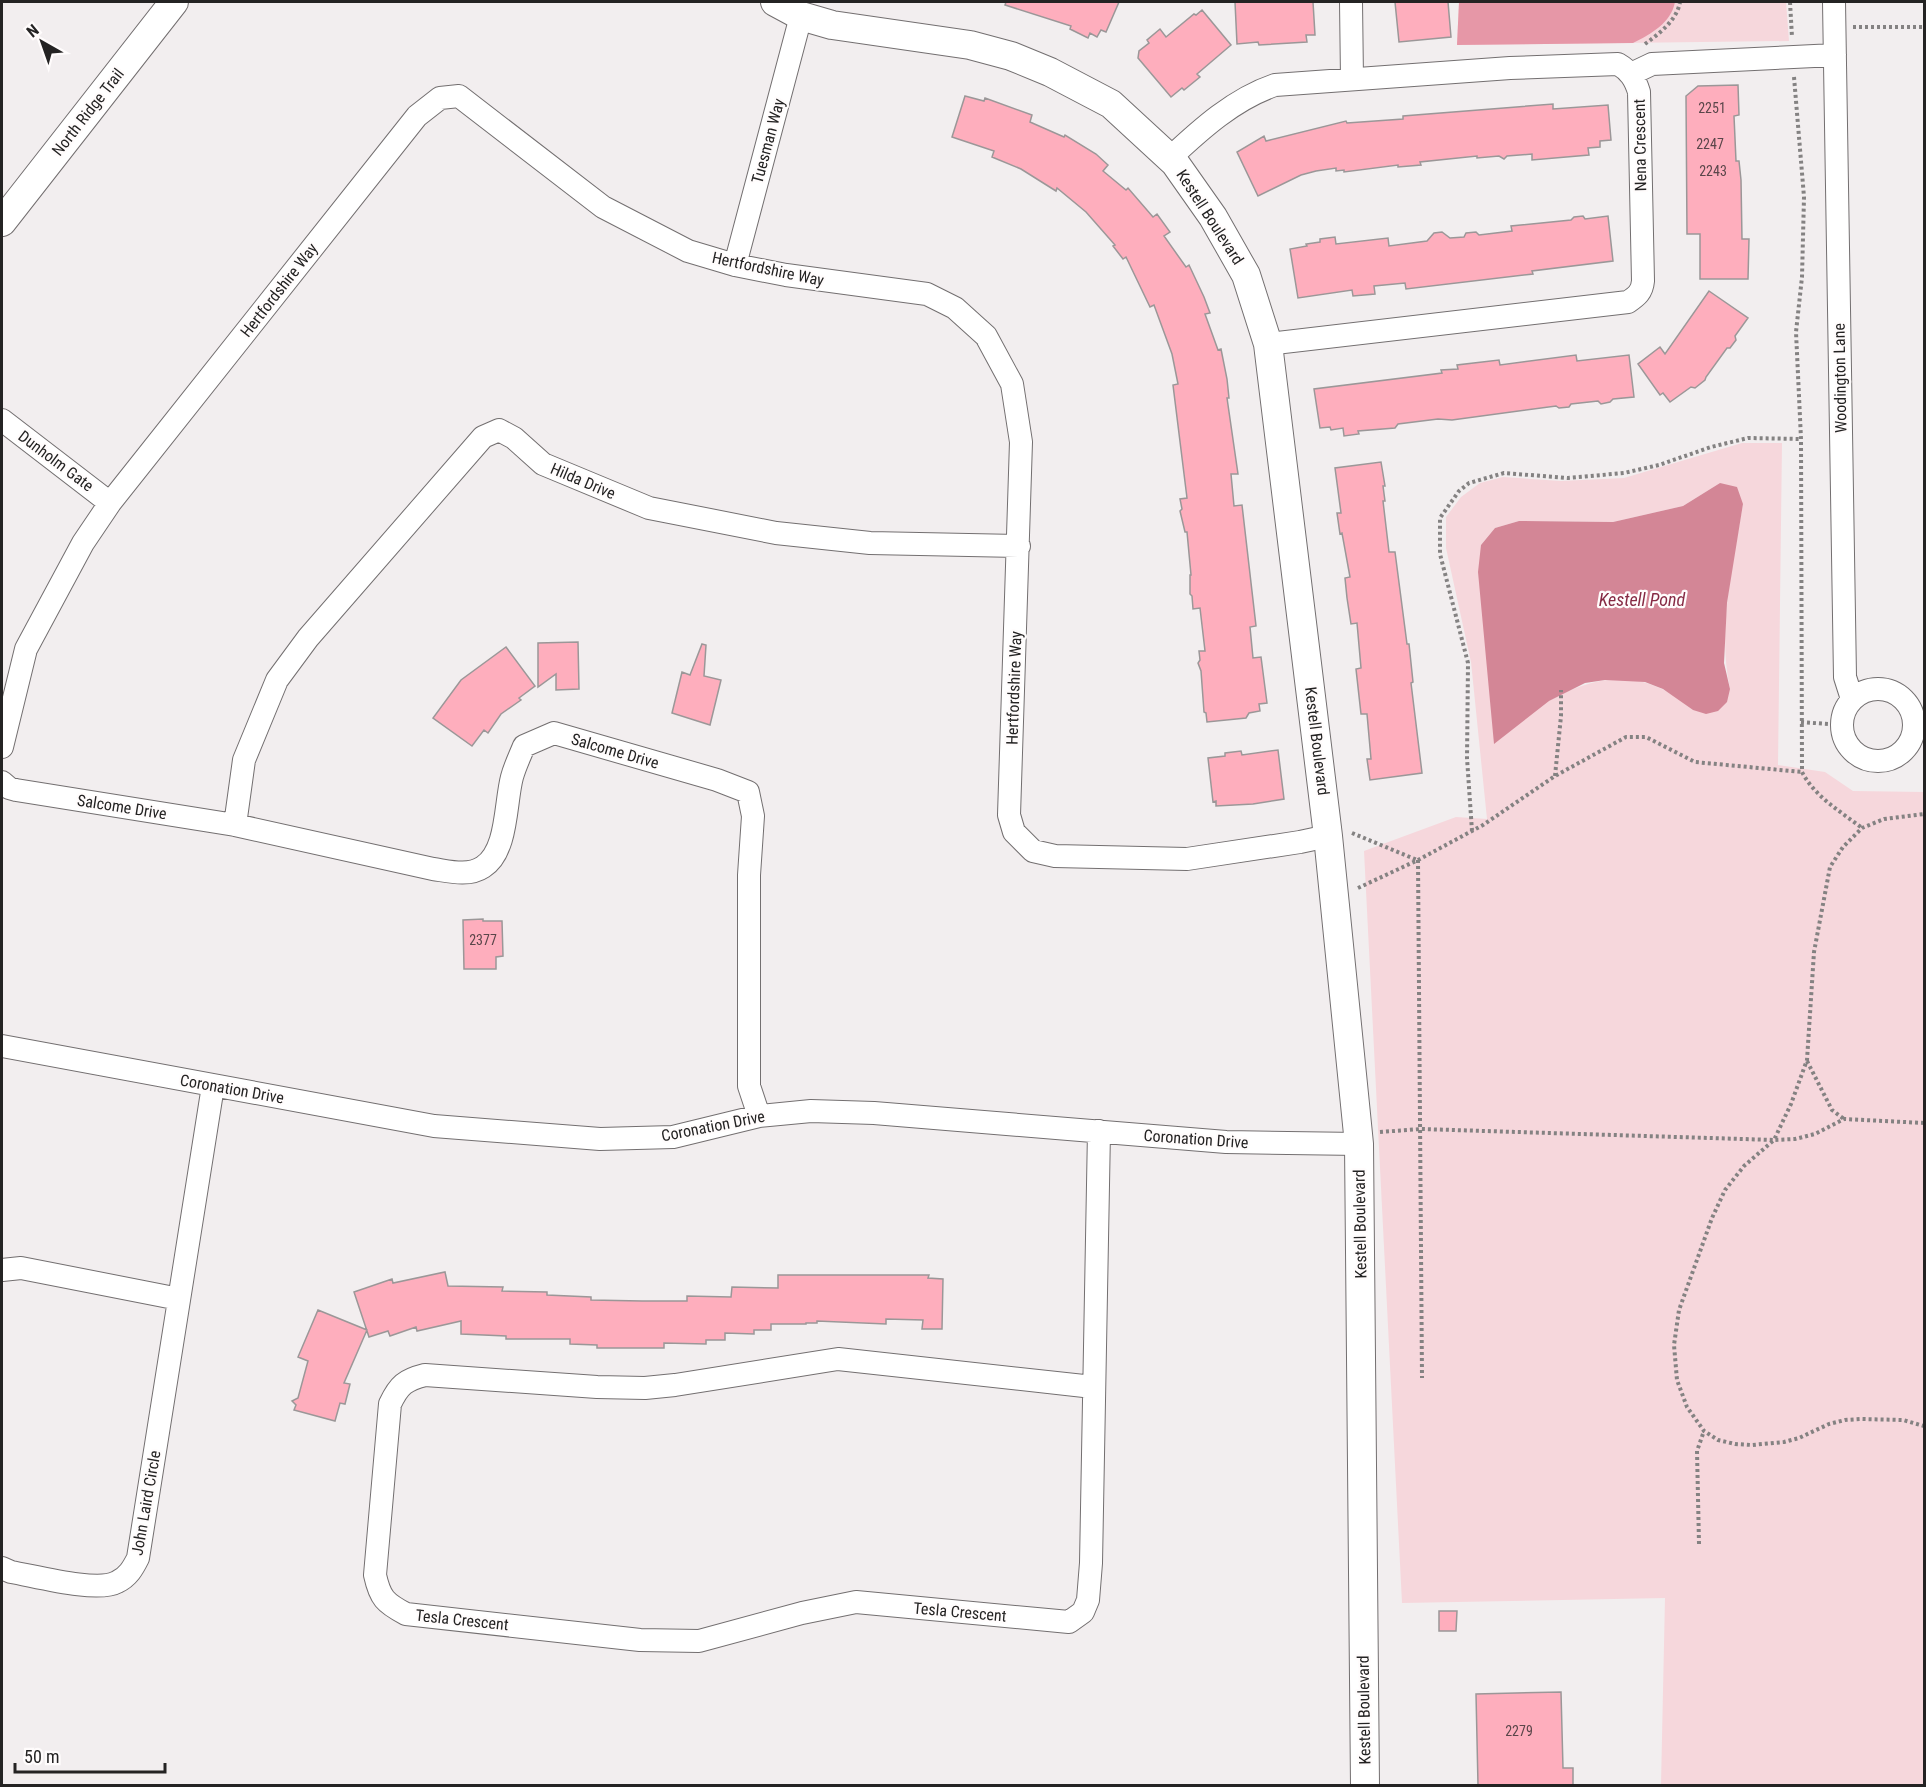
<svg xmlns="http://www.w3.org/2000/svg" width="1926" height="1787" font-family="'Roboto Condensed',sans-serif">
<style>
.green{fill:#f6d7dc;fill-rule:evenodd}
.forest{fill:#e697a7}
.water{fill:#d38696}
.building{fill:#feaebd;stroke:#9b9798;stroke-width:1.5}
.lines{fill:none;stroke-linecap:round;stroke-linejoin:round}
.minor-casing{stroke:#736f70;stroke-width:24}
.tertiary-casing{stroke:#736f70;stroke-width:30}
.path{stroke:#848282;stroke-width:4;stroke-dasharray:3 3;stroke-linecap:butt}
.minor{stroke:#fff;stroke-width:22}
.tertiary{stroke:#fff;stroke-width:28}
.labels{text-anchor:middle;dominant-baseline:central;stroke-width:4.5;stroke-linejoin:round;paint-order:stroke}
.number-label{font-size:14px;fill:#5a464a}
.street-label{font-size:16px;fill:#242323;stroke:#fffcfc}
.water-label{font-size:18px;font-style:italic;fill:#862a44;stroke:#fffcfc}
</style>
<rect width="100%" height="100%" fill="#f2eeef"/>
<!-- green -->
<path class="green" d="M1459,2H1786L1789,41L1457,45Z
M1742,443H1782L1778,765L1825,772L1853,791L1924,792V1785H1661L1665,1598L1402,1603L1364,851L1456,817L1487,819L1471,662L1446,548V517L1461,497L1480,483L1503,477L1561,481L1624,478ZM1720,483L1743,504C1733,565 1717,628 1730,689L1693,710C1683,703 1673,694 1662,689C1624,670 1583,681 1549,701L1481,545L1495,528L1519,521L1613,522L1683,506Z"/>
<!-- forest -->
<path class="forest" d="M1459,2H1675C1671,23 1651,34 1633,43L1457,45Z"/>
<!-- water -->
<path class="water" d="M1720,483L1737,487L1743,504L1727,603L1724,663L1730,689L1727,702L1718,711L1706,714L1693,710L1663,689L1645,682L1605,680L1585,683L1549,701L1494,744L1478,572L1481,545L1495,528L1519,521L1613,522L1683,506Z"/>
<!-- building -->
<path class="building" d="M1006,2H1119L1106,32L1101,30L1097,37L1090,33L1088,38L1070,29L1071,26L1005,5Z
M1235,2H1313L1315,35H1306L1307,42L1259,45L1258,42L1237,44Z
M1395,2H1448L1451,37L1399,42Z
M1202,10L1231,45L1197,74L1200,77L1184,90L1182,88L1171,97L1138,58L1139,51L1149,43L1147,40L1160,29L1166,37L1194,14L1196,15Z
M1738,85L1739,115L1734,116L1736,161H1739L1741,180L1742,239H1749L1748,279H1700V234H1687L1686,96L1698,86Z
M965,96L984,101L985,98L1032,115L1030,122L1064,137L1065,135L1096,154L1108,165L1103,171L1126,190L1128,188L1153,217L1157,214L1170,232L1164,236L1186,267L1189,265L1204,297L1210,313L1205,314L1218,350L1221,349L1227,379L1229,398H1227L1238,474H1231L1234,506L1242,505L1256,626L1250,627L1253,658L1261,657L1267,703L1259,704L1260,711L1249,713L1246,718L1207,722L1206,713L1204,712L1201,671L1198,663L1200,660L1199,651H1205L1200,608L1193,609L1192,596L1190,594V575H1191L1187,532H1185L1180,511L1182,509L1180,499L1187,498L1173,385L1178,384L1172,354L1154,305L1150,307L1126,257L1123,259L1113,246L1115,245L1086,212L1057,188L1056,191L1021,169L992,157L994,151L952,137Z
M1553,104V109L1608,105L1611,140L1600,141V147L1588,148L1589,155L1532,160V154L1507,156L1504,159L1499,156L1477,158V156L1420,162L1421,165L1398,167V165L1344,172V170L1336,171V168L1316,171L1301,175L1258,196L1237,152L1264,136L1266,141L1346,121L1347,123L1403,119V116Z
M1583,216L1585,219L1608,216L1613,261L1532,271L1533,274L1406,289L1405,283L1374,286L1375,294L1353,296L1352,290L1298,298L1290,249L1307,246L1306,244L1320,242V239L1335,237L1336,244L1388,238L1389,246L1427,241L1434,233L1442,232L1450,238L1464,237L1466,233L1476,232L1479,235L1512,231L1511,226L1571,220L1574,217Z
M1709,291L1748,318L1735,336L1736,340L1730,348H1727L1706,377L1705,380L1695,388L1691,387L1670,402L1663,393L1660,395L1638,364L1660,347L1665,354Z
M1576,355L1577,361L1629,355L1634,397L1613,399L1610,402L1601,404L1598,401L1571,404L1569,407L1559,408L1556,406L1452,420L1438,419L1398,424L1395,428L1358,431L1359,434L1344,436L1343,428L1331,430L1330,427L1320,428L1314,389L1442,373L1441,370L1458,369L1457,365L1499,360L1500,365Z
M1381,462L1385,486H1383L1385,501H1383L1389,552H1395L1407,644H1409L1413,682L1411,683L1422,773L1370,780L1367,759H1371L1367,714H1361L1356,669L1361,668L1357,623L1351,624L1347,598L1345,578L1350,577L1342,533L1340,534L1337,513H1341L1335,468Z
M578,642L579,689L556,690V674L538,687V643Z
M702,644L706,645L704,676L721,680L710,725L672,713L682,672L690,675Z
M506,647L535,686L519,698L521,700L501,714L488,733L484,730L472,746L433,718L461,680Z
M1278,750L1284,799L1253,804L1216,806V801L1213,802L1208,758L1225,756V753L1241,751L1242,755Z
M483,919V921H502L503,956L496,957V969H464L463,920Z
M445,1272L448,1286L503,1287L502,1291L547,1292V1295L591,1297V1300L642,1301H687V1296L731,1297L732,1287L778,1288V1275H929L928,1278L943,1279L942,1329H922L923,1320L886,1319V1324L817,1321V1323H806V1324H771V1330H754V1334L725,1333V1340H706V1344L664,1343V1348H597V1345L570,1344V1339H506V1336L461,1334V1321L417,1331L416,1327L390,1336L388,1331L369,1337L354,1292L392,1279L393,1283Z
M318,1310L367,1330L344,1383L350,1384L345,1404L340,1403L335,1421L294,1410L296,1405L292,1401L298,1398L308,1361L298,1357Z
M1439,1611H1457L1456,1631H1439Z
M1561,1692L1563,1768H1573V1785H1478L1476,1694Z"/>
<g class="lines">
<defs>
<path id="minor" d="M1351,2L1352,79
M1834,2L1845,677L1852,699
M1631,74L1652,64L1835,55
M1170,158C1201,129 1234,99 1275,85L1510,68L1618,64C1630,71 1635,79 1639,92L1643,281C1642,292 1637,296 1628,302L1268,344
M735,265L801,16
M2,420L110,503
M1842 725a36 36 0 1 1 72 0a36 36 0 1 1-72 0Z
M2,747L26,649L83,543L110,503L417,116L440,98L459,96L603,207L688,251L735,265L786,275L927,294L955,308L986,336L1012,384L1021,442L1009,815L1014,832L1033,851L1055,856L1187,859L1300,842L1328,836
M2,782L9,788L16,790L235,825L433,869C448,871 468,877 483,867C508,851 505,803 512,777C515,766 520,756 524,746L554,733L717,780L748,792L753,816L749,875V1086L759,1116
M235,825L244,760L277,680L308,638L483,437L499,430L514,438L543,464L649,508L776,533L870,543L1019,546
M2,1046L434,1126L600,1139L673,1137L759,1116L811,1111L874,1113L1226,1142L1359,1144
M2,1270L21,1268L179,1299
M1093,1387L838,1359L675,1385L645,1388L597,1387L425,1375C405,1380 399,1385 390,1404L375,1575C380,1598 385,1603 406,1614L640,1640L699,1641L802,1613L856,1602L1069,1622L1083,1612L1088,1600L1091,1563L1099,1131
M2,1568L11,1572C35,1576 97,1593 117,1582C128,1577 133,1568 138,1558L213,1086"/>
<path id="tertiary" d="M775,2L801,16L832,25L970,45L1011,56L1050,72L1111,104L1175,163L1213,217L1246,275L1268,344L1328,836L1359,1144L1365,1786
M2,222L174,2"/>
</defs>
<!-- minor casing -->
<use href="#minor" class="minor-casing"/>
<!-- tertiary casing -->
<use href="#tertiary" class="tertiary-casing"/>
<!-- path -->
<path class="path" d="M1790,2L1792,37
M1853,27H1924
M1645,44C1660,33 1677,20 1680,2
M1794,77L1804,197L1802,277L1796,332L1801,439L1802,772C1815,797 1840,811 1862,828
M1801,722L1841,725
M1555,776L1561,716V690
M1472,831L1467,758L1468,663L1440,554V518L1459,491L1469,483L1504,473L1568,478L1624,473L1659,465L1711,447L1748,438L1801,439
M1352,833L1417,860
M1418,860L1422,1378
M1358,888L1418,860L1483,825L1555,776L1626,737H1646L1695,762L1802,772
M1807,1061L1832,1110L1844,1119
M1924,1123L1844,1119L1815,1134L1795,1139L1774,1140L1744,1166L1725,1190L1712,1218L1679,1310L1674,1345L1677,1380L1687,1407L1704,1431L1718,1440L1735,1444L1752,1445L1784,1442L1799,1438L1829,1424L1845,1420L1861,1419L1903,1420L1924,1426
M1380,1132L1421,1129L1774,1140L1791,1104L1807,1060L1814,952L1830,867L1843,847L1862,828L1884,819L1924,814
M1699,1544L1697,1451L1704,1431"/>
<!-- minor -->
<use href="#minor" class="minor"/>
<!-- tertiary -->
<use href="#tertiary" class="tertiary"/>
</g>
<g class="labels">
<!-- number labels -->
<g class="number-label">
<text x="1712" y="108">2251</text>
<text x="1710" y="144">2247</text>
<text x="1713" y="171">2243</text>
<text x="483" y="940">2377</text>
<text x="1519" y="1731">2279</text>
</g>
<!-- street labels -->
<g class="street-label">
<text transform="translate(88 112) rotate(-52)">North Ridge Trail</text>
<text transform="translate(768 141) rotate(-75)">Tuesman Way</text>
<text transform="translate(1640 145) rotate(-91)">Nena Crescent</text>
<text transform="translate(1210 217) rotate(57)">Kestell Boulevard</text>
<text transform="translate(768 269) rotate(12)">Hertfordshire Way</text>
<text transform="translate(279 290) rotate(-52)">Hertfordshire Way</text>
<text transform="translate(1840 378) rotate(-91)">Woodington Lane</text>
<text transform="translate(56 461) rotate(37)">Dunholm Gate</text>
<text transform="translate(583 481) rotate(23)">Hilda Drive</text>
<text transform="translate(1014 688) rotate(-88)">Hertfordshire Way</text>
<text transform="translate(1317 741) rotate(83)">Kestell Boulevard</text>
<text transform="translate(615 751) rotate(16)">Salcome Drive</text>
<text transform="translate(122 807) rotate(9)">Salcome Drive</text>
<text transform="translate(232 1089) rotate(10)">Coronation Drive</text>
<text transform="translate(713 1126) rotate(-11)">Coronation Drive</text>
<text transform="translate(1196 1139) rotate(4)">Coronation Drive</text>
<text transform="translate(1360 1224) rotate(-91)">Kestell Boulevard</text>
<text transform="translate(146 1503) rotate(-80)">John Laird Circle</text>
<text transform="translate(960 1612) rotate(5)">Tesla Crescent</text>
<text transform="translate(462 1620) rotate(6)">Tesla Crescent</text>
<text transform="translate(1364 1710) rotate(-91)">Kestell Boulevard</text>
</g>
<!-- water labels -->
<g class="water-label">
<text x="1642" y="599">Kestell Pond</text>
</g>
</g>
<!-- border -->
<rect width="1926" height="1787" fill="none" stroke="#242323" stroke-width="6"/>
<!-- north arrow -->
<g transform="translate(42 42) rotate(320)" stroke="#fffcfc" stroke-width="4.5" paint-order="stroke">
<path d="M0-4.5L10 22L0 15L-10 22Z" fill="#242323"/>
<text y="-9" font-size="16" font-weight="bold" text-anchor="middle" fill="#242323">N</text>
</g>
<!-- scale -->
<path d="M15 1763v9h150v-9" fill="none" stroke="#242323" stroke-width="3"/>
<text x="24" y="1763" font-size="18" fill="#242323" stroke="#fffcfc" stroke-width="4.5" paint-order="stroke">50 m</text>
</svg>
